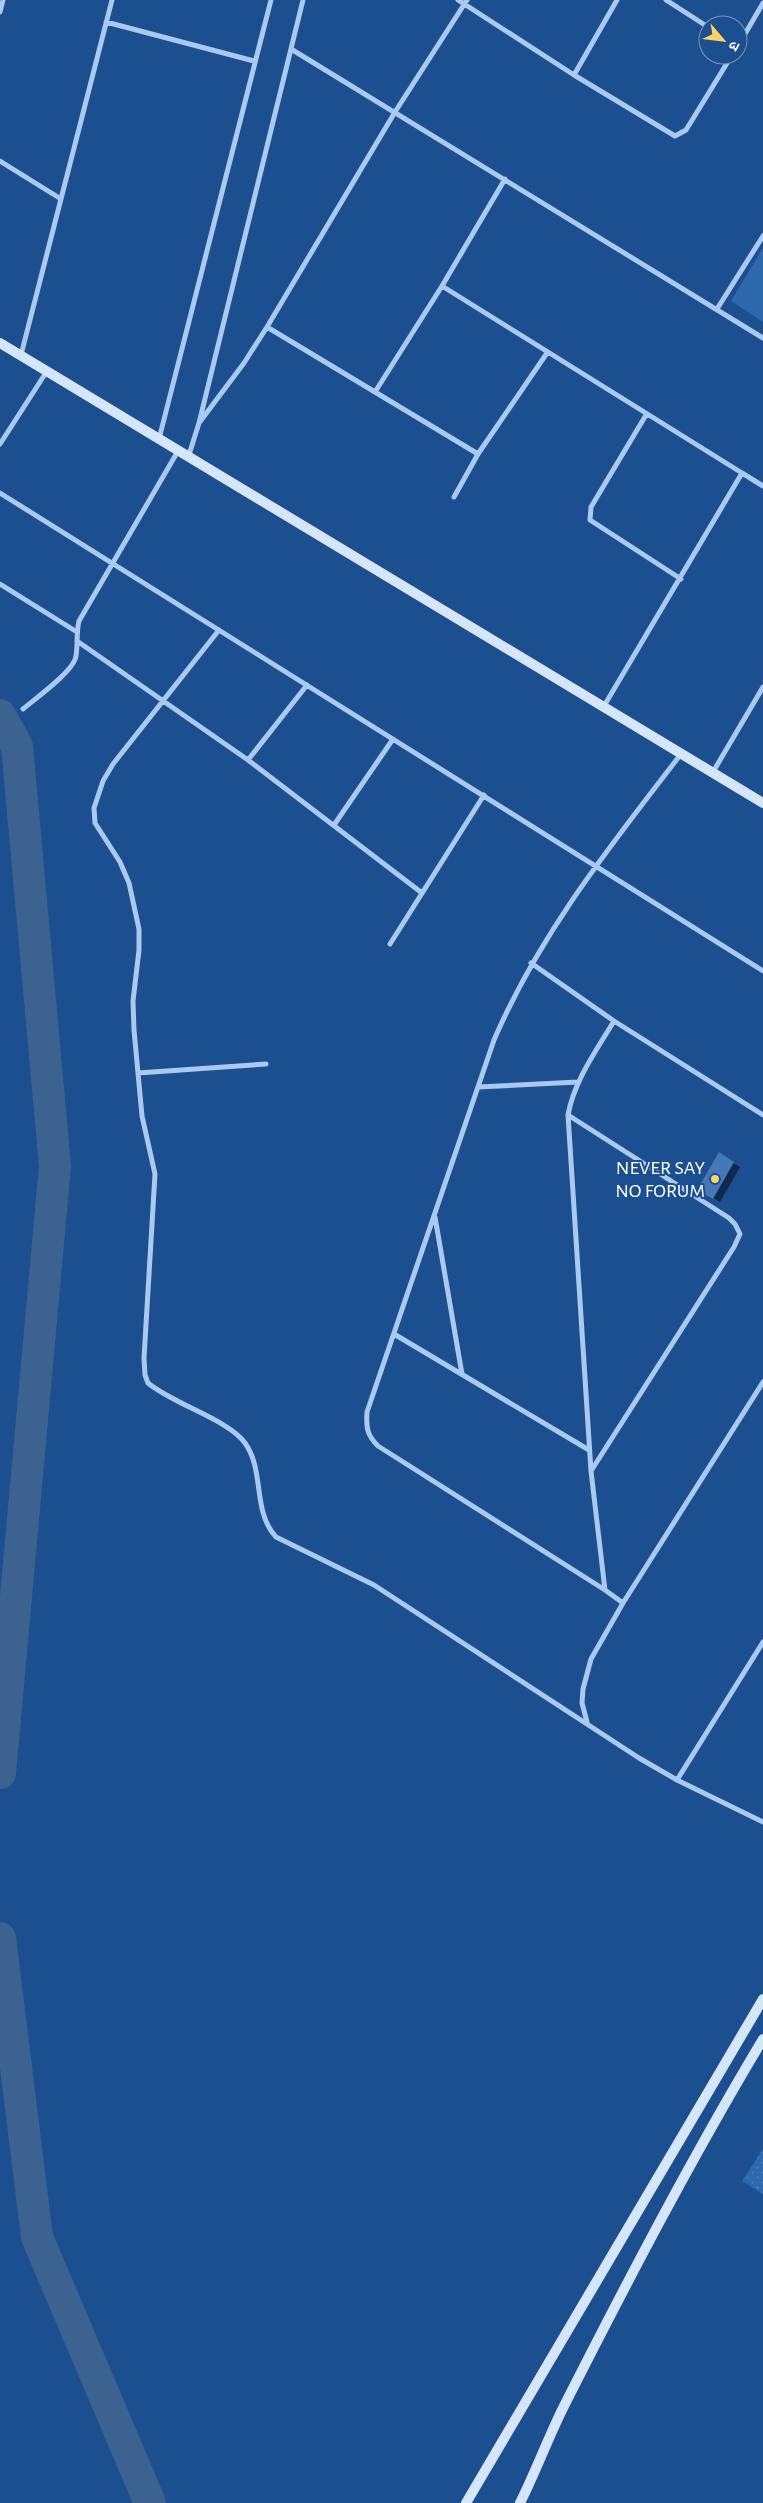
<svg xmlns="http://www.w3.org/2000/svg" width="763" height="2503" font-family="'Alegreya Sans','Noto Sans Devanagari',sans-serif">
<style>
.grass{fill:url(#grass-dots)}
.park{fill:#2e69ad}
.shadow{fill:#0007}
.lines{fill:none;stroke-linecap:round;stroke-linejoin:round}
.river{stroke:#3c6290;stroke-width:32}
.building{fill:#4478b7}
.street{stroke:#a9c9ee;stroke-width:5}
.secondary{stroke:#d6e6fa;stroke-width:10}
.poi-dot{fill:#ffd166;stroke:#1b4f8f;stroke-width:2}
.labels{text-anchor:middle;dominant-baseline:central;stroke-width:4;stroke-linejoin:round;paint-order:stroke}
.poi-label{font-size:20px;fill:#fff;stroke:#1b4f8f;text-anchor:end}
</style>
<defs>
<pattern id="grass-dots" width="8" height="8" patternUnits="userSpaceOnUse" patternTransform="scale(1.25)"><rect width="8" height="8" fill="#2e69ad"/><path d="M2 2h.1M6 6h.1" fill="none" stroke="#4d80b9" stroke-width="1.8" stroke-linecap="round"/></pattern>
</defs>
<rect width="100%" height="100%" fill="#1b4f8f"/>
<!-- grass -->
<path class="grass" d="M763,2149V2194L742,2181Z"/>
<!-- park -->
<path class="park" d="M763,248V322L731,301Z"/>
<!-- shadow -->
<path class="shadow" d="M719,1154L740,1167L720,1202L698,1189Z"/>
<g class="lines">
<!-- river -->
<path class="river" d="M0,715L17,746L55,1166L0,1773
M0,1938L37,2237L150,2503"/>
</g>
<!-- building -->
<path class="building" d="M719,1152L734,1162L713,1199L697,1190Z"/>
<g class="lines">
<!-- street -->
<path class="street" d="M458,0L574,75L675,136L686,130L732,55
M666,0L708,27
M0,12L3,0
M106,22L254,61
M738,46L763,3
M291,49L763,338
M574,75L617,0
M0,161L61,199
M442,286L742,473L604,706
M717,309L763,236
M267,327L478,454
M21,355L112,0
M375,392L442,286L505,179
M646,415L591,507L590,520L681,579
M199,423L244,363L267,327L395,112L467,0
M159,439L271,0
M0,444L47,371
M188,458L199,423L303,0
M742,473L763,486
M0,493L763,971
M454,497L478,454L547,353
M0,584L77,632
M219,630L113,764L103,781L94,808L95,823L120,862L129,883L139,929V950L133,1001L134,1030L142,1116L155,1174L144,1358L145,1375L148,1383C173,1404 229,1420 245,1443C265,1471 252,1511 276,1537L374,1585L639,1758L677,1780L763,1822
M77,641L248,760L422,893
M23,709C36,698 74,671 76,656C78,644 76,633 79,621L178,451
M248,760L307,685
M713,772L763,687
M334,825L393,739
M390,944L484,795
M531,963L614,1021L763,1115
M614,1021C596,1051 574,1081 568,1115L591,1471L605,1590L623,1603
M138,1073L266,1064
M478,1087L578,1082
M568,1115L729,1218L735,1224L740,1234L734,1247L591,1471
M435,1217L462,1374
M394,1334L589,1450
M605,1590L378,1446C367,1435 366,1428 367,1412L494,1040C540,933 611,845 681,754
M587,1722L582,1703L583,1689L591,1659L623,1603L763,1382
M677,1780L763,1642"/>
<!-- secondary -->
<path class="secondary" d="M0,343L763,803
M466,2503L763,1999
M520,2503C536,2471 548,2438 564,2406C627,2282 691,2159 763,2039"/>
</g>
<!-- markers -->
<circle class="poi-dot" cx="715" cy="1179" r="5"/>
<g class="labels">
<!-- poi labels -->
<g class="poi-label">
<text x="705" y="1168">NEVER SAY<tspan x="705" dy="23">NO FORUM</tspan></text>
</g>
</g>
<!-- north arrow -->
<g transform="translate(723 40) rotate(118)"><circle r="24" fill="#1b4f8f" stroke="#7695bc"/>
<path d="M0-4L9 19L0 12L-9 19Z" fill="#ffd166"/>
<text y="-8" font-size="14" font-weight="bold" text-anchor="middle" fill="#ffffff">उ</text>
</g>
</svg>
